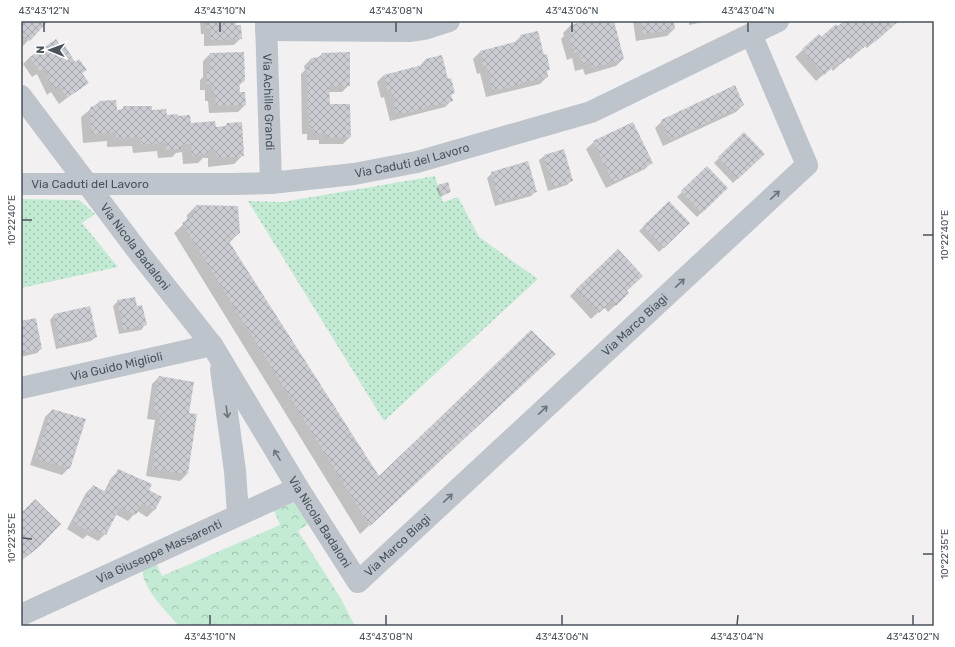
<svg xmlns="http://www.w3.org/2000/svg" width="955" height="647" font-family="Rubik,sans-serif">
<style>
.grass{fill:url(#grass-dots)}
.park{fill:url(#park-crowns)}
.shadow{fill:#0003}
.building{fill:url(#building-cross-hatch)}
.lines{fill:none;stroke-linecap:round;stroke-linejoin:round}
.minor{stroke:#bdc4cb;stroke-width:22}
.oneway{stroke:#6c747d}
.ticks{fill:none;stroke:#4a525c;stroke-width:1.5}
.labels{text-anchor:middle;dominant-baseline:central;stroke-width:3;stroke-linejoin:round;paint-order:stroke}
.street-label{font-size:12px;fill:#4a525c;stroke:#fff}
.neatline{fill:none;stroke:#4a525c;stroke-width:1.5}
.ticks-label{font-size:10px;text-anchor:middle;fill:#4a525c}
</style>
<defs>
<pattern id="grass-dots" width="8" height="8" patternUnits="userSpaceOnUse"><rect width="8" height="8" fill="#c3ebd4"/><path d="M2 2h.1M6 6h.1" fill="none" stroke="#a0c1af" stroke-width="1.8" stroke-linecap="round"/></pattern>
<pattern id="park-crowns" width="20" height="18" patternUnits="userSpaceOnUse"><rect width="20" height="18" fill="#c3ebd4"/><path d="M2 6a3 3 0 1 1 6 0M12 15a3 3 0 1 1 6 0" fill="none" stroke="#a0c1af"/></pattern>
<pattern id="building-cross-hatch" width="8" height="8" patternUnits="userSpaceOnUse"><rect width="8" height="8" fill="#cbccd2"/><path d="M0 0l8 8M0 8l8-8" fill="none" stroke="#a7a8ae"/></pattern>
</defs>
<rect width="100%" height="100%" fill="#f2f0f0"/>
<!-- grass -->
<path class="grass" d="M435,176L443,202L458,197L479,237L538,279L384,421L248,201L283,202Z
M21,199L79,200L95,214L82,223L118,267L21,288Z"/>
<!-- park -->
<path class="park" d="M294,502L299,506L309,523L298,531L340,597L355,626H179C168,613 139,585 143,568L155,561L162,576L280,525L274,510Z"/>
<!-- shadow -->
<path class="shadow" d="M21,21H47L22,47L21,46Z
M200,21H234L241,38L234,45L204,46V34H201Z
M583,21H613L623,59L616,66L585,75L583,69L575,71L572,58L567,60L561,39L564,36L563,33L570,26L584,23Z
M633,21H673L674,29L667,36L636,41Z
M689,21H708L689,25Z
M846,21H898L867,48L865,46L850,59L848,57L833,71L831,68L816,81L795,57L818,36L821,38Z
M521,36L543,56L549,69L546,72L547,77L540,84L486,97L480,73L477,74L473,59L480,52L514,43Z
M243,53L244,81L238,86L239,93L245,105L238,112L209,113L208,101H205V90H200V80L203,77V61L210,54Z
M322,54L349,85L342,92H328L329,105L350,137L343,144H319V140H307V134H302L301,74L305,70L304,66L311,59L317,58Z
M30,57L75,63L85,70L81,74L87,83L59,104L51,92L47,95L37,74L32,77L23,64Z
M425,60L447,80L454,93L450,96L452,100L445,107L390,121L384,97L381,98L377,82L384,75L419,67Z
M99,102L116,111H120L124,107L151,111L177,117L190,124L215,128H223L227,124L243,155L234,164L208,167V158H203L198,163L183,164L182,152L176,153L172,157L158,158L157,151L133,153L132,146L107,147V141L83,143L81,117Z
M743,105L736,112L663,146L655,128L662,121Z
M633,123L652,162L645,169L606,188L586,149L594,142Z
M744,133L763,154L733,183L714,163Z
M563,150L572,180L567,185L548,191L539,160L544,156Z
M707,167L727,188L697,217L677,197Z
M492,173L536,191L531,196L495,206L487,178Z
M439,186L450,192L440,197L436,188Z
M669,202L689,223L659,252L639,231Z
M196,206L239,233L229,243L379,478L545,363L360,534L174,233L187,221V215Z
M577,289L625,291L621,300L608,312L604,307L591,319L570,296Z
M118,301L145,325L141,330L119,334L113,306Z
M54,315L96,337L91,341L56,349L50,320Z
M21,322L41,349L37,353L21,357Z
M159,377L188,414L196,415L187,474L180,481L146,476L155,420L147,419L152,384Z
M52,410L69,468L62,475L30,465L45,417Z
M118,471L160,497L154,510L147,517L137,511L128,521L115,514L105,534L98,541L87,535L83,539L67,529L86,493L93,486L104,492L111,478Z"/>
<!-- building -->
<path class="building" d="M21,21H48L30,41L21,33Z
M207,21H235L236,25H241L242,39L211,40V28H207Z
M586,21H614L624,59L592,68L590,62L582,64L579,52L574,53L568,31L571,30L570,25Z
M641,21H674L675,29L643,34Z
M844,21H899L875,42L873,40L857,53L856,51L841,64L839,62L824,75L802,49L819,34L821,37L836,24L838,26Z
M538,31L544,55L547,54L550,70H547L548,77L493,91L487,67L484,68L480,51L522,40L520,35Z
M56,39L62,48L65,46L75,62L79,59L87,70L82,73L89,83L67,98L59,86L55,89L47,78L50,76L44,68L39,71L30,57Z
M244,52L245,81H239L240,92H245L246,105L216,106L215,94H212V84H207V72H210V53Z
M350,52V86H329L330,104H350L351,137L326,138V133L314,134L313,128H309L307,66H311V58L322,57V53Z
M442,55L448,79L451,78L455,93L451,94L453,101L397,115L391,91H388L384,75L426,64L425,59Z
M735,85L744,105L670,140L661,120Z
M116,100L117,110L124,109L123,106H152V110L166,109L167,115L178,114V116L190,115L191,123L215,121L216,127L227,126V123L242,122L244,156L217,158L216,149L208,150L209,154L192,156L191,144H182V149L166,150V143L141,144V137L116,139V132L92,134L90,107L99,106V101Z
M633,122L653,163L613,182L593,141Z
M744,132L765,154L738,179L718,157Z
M564,149L573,181L553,187L544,155Z
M528,161L537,192L499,202L491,172Z
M707,166L728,188L702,213L681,191Z
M448,182L451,192L442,195L438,185Z
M669,201L690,223L664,248L643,226Z
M196,205L238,206L240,233L228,240L379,476L531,330L556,354L370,526L182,223L195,213Z
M618,249L643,276L627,291L629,293L616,306L612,301L599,313L576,289Z
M135,297L137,306L142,305L147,325L124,330L117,300Z
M90,306L97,337L60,345L54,314Z
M36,318L42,349L21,353V321Z
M159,376L194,382L189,413L197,414L188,474L152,469L161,413L153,412Z
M52,409L86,419L70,469L36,458Z
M118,469L152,484L149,490L162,497L155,510L142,503L136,515L120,507L106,535L93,528L91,533L73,522L93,485L106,492Z
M35,499L61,524L39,547L21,561V513Z"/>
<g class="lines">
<!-- minor -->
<g class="minor">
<path id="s1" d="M266,21L271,183"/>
<path d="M266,30L411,31L424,29L449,21"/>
<path id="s2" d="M21,96L140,254L212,345L298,488L358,582L807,165L751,34"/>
<path id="s3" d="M21,184H232L271,183L354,174L417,162L591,112L778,21"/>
<path d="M221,369L235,471L238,514"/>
<path id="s4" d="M21,388L212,345"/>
<path id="s5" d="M21,615L298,488"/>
</g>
</g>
<!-- one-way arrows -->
<defs><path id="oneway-shaft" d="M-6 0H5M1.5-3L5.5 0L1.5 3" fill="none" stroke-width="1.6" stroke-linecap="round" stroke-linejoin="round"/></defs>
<g class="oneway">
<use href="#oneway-shaft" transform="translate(775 195) rotate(-43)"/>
<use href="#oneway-shaft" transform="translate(680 283) rotate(-43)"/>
<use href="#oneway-shaft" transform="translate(543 410) rotate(-43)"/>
<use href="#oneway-shaft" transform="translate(227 412) rotate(82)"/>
<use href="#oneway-shaft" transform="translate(277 455) rotate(-121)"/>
<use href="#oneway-shaft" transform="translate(448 498) rotate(-43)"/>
</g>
<!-- ticks -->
<path class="ticks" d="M44,32V22M220,32V22M396,32V22M572,32V22M748,32V22M22,220H32M923,235H933M22,538L32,539M923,554H933M210,625V615M386,625V615M562,625V615M737,625L738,615M913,625V615"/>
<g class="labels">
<!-- street labels -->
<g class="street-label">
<text stroke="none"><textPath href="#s1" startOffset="81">Via Achille Grandi</textPath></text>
<text stroke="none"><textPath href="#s3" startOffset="393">Via Caduti del Lavoro</textPath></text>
<text stroke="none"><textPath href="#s3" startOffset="69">Via Caduti del Lavoro</textPath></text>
<text stroke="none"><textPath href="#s2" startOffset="189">Via Nicola Badaloni</textPath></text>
<text stroke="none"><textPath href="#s2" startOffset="970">Via Marco Biagi</textPath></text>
<text stroke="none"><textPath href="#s4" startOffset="98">Via Guido Miglioli</textPath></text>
<text stroke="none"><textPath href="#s2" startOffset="521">Via Nicola Badaloni</textPath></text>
<text stroke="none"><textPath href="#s2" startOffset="646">Via Marco Biagi</textPath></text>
<text stroke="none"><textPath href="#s5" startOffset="152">Via Giuseppe Massarenti</textPath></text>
</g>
</g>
<!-- border -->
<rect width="955" height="647" fill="none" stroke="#ffffff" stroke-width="44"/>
<!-- north arrow -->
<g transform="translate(50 50) rotate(271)" stroke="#ffffff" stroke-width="3" paint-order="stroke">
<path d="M0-3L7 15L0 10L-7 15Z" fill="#4a525c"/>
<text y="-6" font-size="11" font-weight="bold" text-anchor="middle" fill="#4a525c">N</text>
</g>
<rect x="22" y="22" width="911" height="603" class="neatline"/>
<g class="ticks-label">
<text x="44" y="14">43°43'12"N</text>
<text x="220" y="14">43°43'10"N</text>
<text x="396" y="14">43°43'08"N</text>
<text x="572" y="14">43°43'06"N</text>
<text x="748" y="14">43°43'04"N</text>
<text transform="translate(11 220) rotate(-90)" y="4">10°22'40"E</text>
<text transform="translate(944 235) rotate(-90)" y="4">10°22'40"E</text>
<text transform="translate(11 538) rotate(-90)" y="4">10°22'35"E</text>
<text transform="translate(944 554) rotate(-90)" y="4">10°22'35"E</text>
<text x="210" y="640">43°43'10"N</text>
<text x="386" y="640">43°43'08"N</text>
<text x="562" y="640">43°43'06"N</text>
<text x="737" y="640">43°43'04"N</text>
<text x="913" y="640">43°43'02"N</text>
</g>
</svg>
